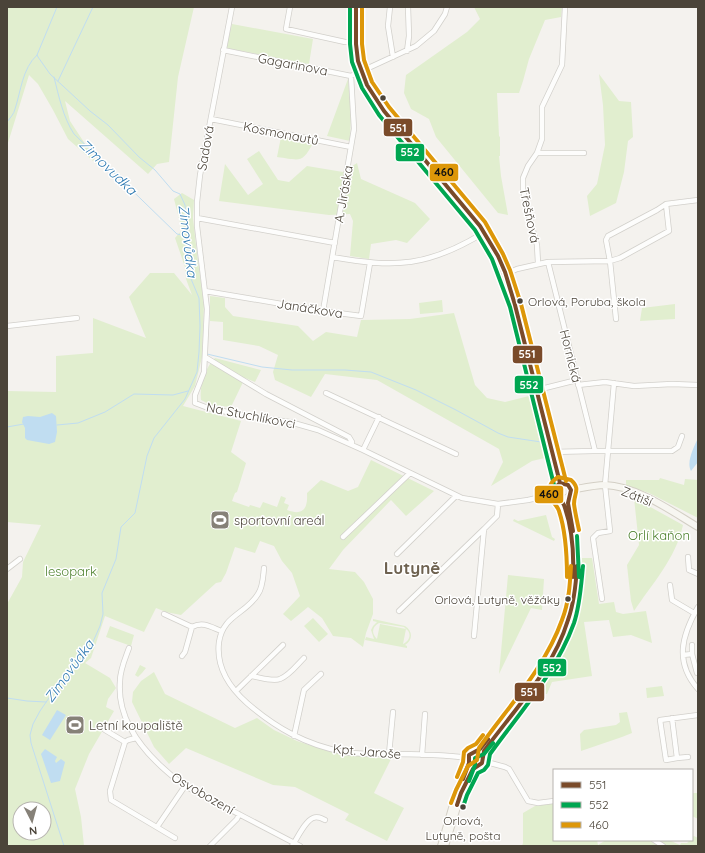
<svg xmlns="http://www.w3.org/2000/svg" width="705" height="853" font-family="Quicksand,sans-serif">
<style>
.green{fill:#e1eecf;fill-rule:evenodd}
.water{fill:#c0ddf1}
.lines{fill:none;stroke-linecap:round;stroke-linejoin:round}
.stream{stroke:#c0ddf1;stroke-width:1}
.street-casing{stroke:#d2d0cb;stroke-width:6}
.secondary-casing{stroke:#d3cfc5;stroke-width:8}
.street{stroke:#fdfdfc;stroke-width:4.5}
.secondary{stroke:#f7f6f1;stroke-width:6}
.bus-1-casing{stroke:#fff;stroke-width:7}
.bus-2-casing{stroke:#fff;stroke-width:7}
.bus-3-casing{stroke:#fff;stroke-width:7}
.bus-1{stroke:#7a4b2a;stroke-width:4}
.bus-2{stroke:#00a651;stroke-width:4}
.bus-3{stroke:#dd9709;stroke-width:4}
.bus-dot{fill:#4b4439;stroke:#fff;stroke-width:1.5}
.labels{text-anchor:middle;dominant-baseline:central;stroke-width:3;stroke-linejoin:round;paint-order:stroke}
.bus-label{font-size:12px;fill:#4b4439;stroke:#fff;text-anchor:start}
.street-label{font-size:13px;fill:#4b4439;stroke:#fff}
.poi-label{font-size:13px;fill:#4b4439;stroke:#fff;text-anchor:start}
.park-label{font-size:13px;fill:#4a7f2a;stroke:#fff}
.water-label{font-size:14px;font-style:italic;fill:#2e7ab2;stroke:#fff}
.district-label{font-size:17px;font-weight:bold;fill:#6e6250;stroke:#fff}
.line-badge{stroke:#fff;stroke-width:1.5}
.badge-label{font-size:11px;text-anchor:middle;font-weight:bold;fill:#fff}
.pale-badge-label{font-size:11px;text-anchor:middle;font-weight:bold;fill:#111}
</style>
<rect width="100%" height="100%" fill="#f4f2ee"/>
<!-- green -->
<path class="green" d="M7,7H194L178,77L169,162L157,164L148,174L65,101L70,121L101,168L68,139L53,110L38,84L29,75L7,146Z
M474,7H562L561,17L545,20L529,59L523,81L519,93H497L499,136L500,137V156H499L501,176L508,215L498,213L436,137L429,119L411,109L404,93L406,75L467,32L480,19Z
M232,24L313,39L309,64L226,48Z
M599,74L619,101L631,102L633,137L628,141L624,172L616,203L590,216L587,196L597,184L605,145L603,105Z
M348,79L351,113L350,141L327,136Z
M281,137L313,143C302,164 300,160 277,157Z
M259,151L278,180L289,182L307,166L343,172L357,163L361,179L415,203L430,219L407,243L396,240L371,244L369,259L350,256L353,221L350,214L329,215L219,201L225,164L248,195L263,184L247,159Z
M182,193L194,200L193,218L197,254L204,304L202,357L195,386L183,406L241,421L231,452L246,463L237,492L235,493L232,501L249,507L250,505L260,508L263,502L277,507L281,496L286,498L284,503L289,505L287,510C303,516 308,509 307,493L321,480L348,491L358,487L371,460L434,491L406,516L391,500L343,550L329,569L355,572L364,582L373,599V614L366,633L363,647L351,638L333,636L322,618L308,607L291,621L283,614L300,596L292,573L282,561L274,546L260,541L255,553L235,547L226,573L221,582L216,583L181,615L166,612L156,608L144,632L105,616L91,658L85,663L110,678L116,688L108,699L106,707L114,711L89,754L75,789L81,817L84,846H9L7,841V604L22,577L23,562L41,525L7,522V391L56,392V356L93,353V318L146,338L129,297L150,273H174L192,295L186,279L185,267L175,238L182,230L174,199ZM20,809H44V833H20Z
M466,213L476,227L477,230L476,232L463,216Z
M210,296L225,298V307L233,316L298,326L313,341L326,332L357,337L361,320L410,319L454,313L475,385L487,398L505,402L533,395L549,457L532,461L491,486L503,462L499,449L377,380L325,374L311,397L275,380L273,372L278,355L259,346L223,340V322L210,321Z
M442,300L443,312L420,314L419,303Z
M675,304V319L640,321L642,308Z
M215,358L261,370L255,382L245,378L231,407L211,405L201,400C199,386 205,368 215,358Z
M660,478L684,485L685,479L698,480V518L649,493L626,485V480H659Z
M634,498L683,525C676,558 652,584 634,611L631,601L627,565L639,545Z
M546,515L552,537L555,539L554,541L513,521L514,519L518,521Z
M582,558H592L599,604L614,602L616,612L623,614L646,611L652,643L631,635L613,637L609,620L584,622L592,676L552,682L547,694H541L537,692L535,687L550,665L566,637L579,594Z
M508,575L544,579L542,610L531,608L499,674Z
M313,618L328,634L319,642L304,626Z
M373,619L405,626C413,631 413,640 405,645L407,646V648L365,640L366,637L374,639L371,630L373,626L377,622L373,621ZM379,623L404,627L406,629L380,624L377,639C371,633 372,627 379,623ZM406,629C412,633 410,641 403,644Z
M110,626L134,635L131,646L106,637Z
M140,665L146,668L142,673L138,677L135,675Z
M154,672L165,694L235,728L257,718L274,730L297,741L334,753L391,759L374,793L404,808L387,841L345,820L349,814L295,787L273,785L186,748L169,764L154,747L132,702L133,692L141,681Z
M662,686L664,696L647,698L646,688Z
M627,712L632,733L622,737L581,751L580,734L584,730L616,725L620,722L619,713Z
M692,793H698V819L692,816Z
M554,803V840H597L598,845L606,840H649L658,846H522L523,843V813L535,806Z
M694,836L698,838V844L695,846H667L657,840H669L680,845L681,843H687L690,840H692V837Z"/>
<!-- water -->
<path class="water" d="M52,413L56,416L57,432L55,442L49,444L27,440L25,438V428L22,422L23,417L28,416L40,417Z
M698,438V462L691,471C686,462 694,447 698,438Z
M57,710L66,715L50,740L42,735Z
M45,749L57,757L55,761L56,763L61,759L65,762L60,781L51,783L41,754Z"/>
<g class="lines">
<!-- stream -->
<path class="stream" d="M57,7L37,55L38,57L50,74L90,111L108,125L139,157L155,170L173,191L180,194L185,205L192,267L189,274L199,298L200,326L199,352L197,372L185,399L154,438L147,456L135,513L121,527L116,559L102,593L103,614L100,626L92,644L84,656L60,682L40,711L33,724L30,735L31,743L64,846
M54,77C59,97 63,117 74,134L177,234L182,235L187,231
M58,81L93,7
M7,122C10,118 14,114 15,109C21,91 22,69 37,55
M207,354L262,367L292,370H345L371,372L416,390L456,410L498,433L508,437L541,442
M57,425L78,423L105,412L134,394L173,395L188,391
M7,427L24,424
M7,698L27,701L46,702"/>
<defs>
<path id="street" d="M232,7L200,175L197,202V226L207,309L204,372L195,395V403L208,408L247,416L290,422L318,430L363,450L462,498L498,504L528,500L554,494
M290,7L286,29L345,42H355
M390,7L388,26L393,57
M223,50L351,76L416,46L434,31L445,14L447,7
M407,51L409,36L408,7
M211,119L351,147
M537,153H584
M197,218L335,243
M332,257C396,268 428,267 485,232
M548,262L595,451
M538,263L537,245L526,205L523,190V178L528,166L537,153L542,139V107L562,65L565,7
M506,274L517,269L548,262L610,261L620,258L669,231L666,204
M205,291L323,311L361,316L370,263
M323,311L354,129L351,76
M616,319L610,261L606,240L608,236L657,210L666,204L698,200
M7,326L77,318
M205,357L266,394L349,437L352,442V445
M578,385L605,382L634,386L672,384L698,385
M537,390L577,380
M326,393L456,454
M363,450L379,417
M552,452L593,451H672L678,447L682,436
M343,537L410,473
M397,554L456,496
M688,557L689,570L698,574
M264,568C263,577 263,587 258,594C246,614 223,615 219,642C216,666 229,687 247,703C276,728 306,745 344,752C356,754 370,754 383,754C411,754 441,754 468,758
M7,569L20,559
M670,585L672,600L694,613
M602,599L593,538L598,533L610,531L605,485L614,383
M698,607C682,635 674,662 698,689
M399,611L484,529
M164,614L192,627
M474,636L484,529L497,516L498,504
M129,648C125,659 120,670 120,681C116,726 151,761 185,786L300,846
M692,654V645
M683,655L692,654L697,673
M182,656L185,652L192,627C203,621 211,627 221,631
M251,676C259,677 272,682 280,679C289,676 297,665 304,658
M236,691L283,645
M672,718L677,758L666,760L660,720L698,715
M105,730L125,742
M294,736L304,690L321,674
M136,738L128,740L125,742L110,791L111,800L175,838
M389,754L393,712
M422,755L425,714
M677,758L688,757
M483,761L505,767L509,769L528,801L538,803L554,801
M157,827L185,786
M654,840L663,846
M210,846L237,819L239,814
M292,846C297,839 305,821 313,818C317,816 321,818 325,820"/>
<path id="secondary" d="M356,7V44L358,61L367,85L384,111L480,226C508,265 517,311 528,356C539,399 549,441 560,483
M555 491a8 8 0 1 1 16 0a8 8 0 1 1-16 0Z
M571,490C582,488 594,485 605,485C637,486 671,511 698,527
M561,500L566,515
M494,730L546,659
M476,751L488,738
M483,755L478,751L471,753L468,757L469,763L476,766L482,763L484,751C525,691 574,650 577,570C577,557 576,544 574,531C571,520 567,509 568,498
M441,846L454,801L469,763
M445,846L461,794"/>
</defs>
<!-- street casing -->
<use href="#street" class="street-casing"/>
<!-- secondary casing -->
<use href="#secondary" class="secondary-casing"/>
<!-- street -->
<use href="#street" class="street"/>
<!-- secondary -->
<use href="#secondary" class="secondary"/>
<defs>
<path id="bus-1" d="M356,7V44L358,61L367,85L384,111L480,226L498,256L505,272L515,305L560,483
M573,531L568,503L571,490L568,485L560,483L555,488V493C557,498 562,500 564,505C572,527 574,554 573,577
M463,779L469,763V755L480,749L488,739
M457,805L461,793L473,769L482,763L484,751C514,710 553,670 568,620C574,603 576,584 577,566"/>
<path id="bus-2" d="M350,7V44L352,62L362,88L379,115L475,230L492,259L510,307L554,485
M577,536L579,577
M469,781L475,765V758L484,754L493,743
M463,807L467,795L478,773L484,770L488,765L490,754C520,712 556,673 574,623C580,605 581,586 583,566"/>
<path id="bus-3" d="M362,7V44L364,60L372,82L389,107L485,222L503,254L510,270L521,304L566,481
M567,577C567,555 566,532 559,511C557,504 549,500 549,493C548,486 552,481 558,477L571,480C581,489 574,493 574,504C575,512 577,521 579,530
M457,777L463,762L464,752L468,748L476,744L483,735
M451,803L456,790L468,766L477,760L479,748C508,707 545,668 562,620C569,602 570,584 571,566"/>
</defs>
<!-- bus-1 casing -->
<use href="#bus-1" class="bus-1-casing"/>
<!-- bus-2 casing -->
<use href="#bus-2" class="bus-2-casing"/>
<!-- bus-3 casing -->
<use href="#bus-3" class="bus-3-casing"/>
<!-- bus-1 -->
<use href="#bus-1" class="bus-1"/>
<!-- bus-2 -->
<use href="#bus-2" class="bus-2"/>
<!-- bus-3 -->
<use href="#bus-3" class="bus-3"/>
</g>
<!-- icons -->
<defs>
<symbol id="stadium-square" viewBox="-11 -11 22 22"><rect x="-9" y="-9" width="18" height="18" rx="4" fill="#868178" stroke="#fff"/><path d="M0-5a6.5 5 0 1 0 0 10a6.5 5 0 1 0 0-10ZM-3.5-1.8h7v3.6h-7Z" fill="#fff"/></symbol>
</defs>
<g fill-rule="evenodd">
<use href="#stadium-square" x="209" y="509" width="22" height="22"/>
<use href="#stadium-square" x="64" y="714" width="22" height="22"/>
</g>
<!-- markers -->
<g class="bus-dot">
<circle cx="383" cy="98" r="3.5"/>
<circle cx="520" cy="301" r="3.5"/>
<circle cx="568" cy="599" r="3.5"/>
<circle cx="463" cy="807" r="3.5"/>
</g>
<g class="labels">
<!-- bus labels -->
<g class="bus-label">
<text x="528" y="301">Orlová, Poruba, škola</text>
<text x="560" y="599" text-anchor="end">Orlová, Lutyně, věžáky</text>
<text x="463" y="820" text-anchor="middle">Orlová,<tspan x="463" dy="15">Lutyně, pošta</tspan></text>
</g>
<!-- street labels -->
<g class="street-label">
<text transform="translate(293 64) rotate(11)">Gagarinova</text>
<text transform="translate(281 133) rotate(11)">Kosmonautů</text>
<text transform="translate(205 148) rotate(-80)">Sadová</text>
<text transform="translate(343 194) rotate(-80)">A. Jiráska</text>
<text transform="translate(530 215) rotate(78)">Třešňová</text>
<text transform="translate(310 308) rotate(9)">Janáčkova</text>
<text transform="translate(571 356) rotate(76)">Hornická</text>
<text transform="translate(251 415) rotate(11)">Na Stuchlíkovci</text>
<text transform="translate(637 496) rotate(22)">Zátiší</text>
<text transform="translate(367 751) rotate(5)">Kpt. Jaroše</text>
<text transform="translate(203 793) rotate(30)">Osvobození</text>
</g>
<!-- poi labels -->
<g class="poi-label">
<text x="234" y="520">sportovní areál</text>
<text x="89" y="725">Letní koupaliště</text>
</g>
<!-- park labels -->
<g class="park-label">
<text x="659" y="535">Orlí kaňon</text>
<text x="71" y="571">lesopark</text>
</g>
<!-- water labels -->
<g class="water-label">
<text transform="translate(108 167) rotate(44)">Zimovudka</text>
<text transform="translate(188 241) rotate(83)">Zimovůdka</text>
<text transform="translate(69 671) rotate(-54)">Zimovůdka</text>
</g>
<!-- district labels -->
<g class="district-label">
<text x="412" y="567">Lutyně</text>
</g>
</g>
<g class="line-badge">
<rect x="383" y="118" width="30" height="19" rx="4" fill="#7a4b2a"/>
<rect x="395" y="143" width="30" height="19" rx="4" fill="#00a651"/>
<rect x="429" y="163" width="30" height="19" rx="4" fill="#dd9709"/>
<rect x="512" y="345" width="31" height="19" rx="4" fill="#7a4b2a"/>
<rect x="514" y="375" width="30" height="19" rx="4" fill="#00a651"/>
<rect x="534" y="485" width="30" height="19" rx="4" fill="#dd9709"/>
<rect x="537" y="658" width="30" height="19" rx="4" fill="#00a651"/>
<rect x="514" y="682" width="31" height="20" rx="4" fill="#7a4b2a"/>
</g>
<g class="badge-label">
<text x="398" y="132">551</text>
<text x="410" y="156">552</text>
<text x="527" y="358">551</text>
<text x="529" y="389">552</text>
<text x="552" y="672">552</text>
<text x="529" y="696">551</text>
</g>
<g class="pale-badge-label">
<text x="444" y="176">460</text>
<text x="549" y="498">460</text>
</g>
<!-- border -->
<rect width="705" height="853" fill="none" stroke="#4b4439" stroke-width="16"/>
<!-- legend -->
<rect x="553" y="769" width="140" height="72" fill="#ffffff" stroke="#b7b4b0"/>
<rect x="561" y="782" width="20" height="6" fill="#7a4b2a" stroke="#b7b4b0"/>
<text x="589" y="789" font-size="12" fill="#4b4439">551</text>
<rect x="561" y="802" width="20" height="6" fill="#00a651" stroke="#b7b4b0"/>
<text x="589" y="809" font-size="12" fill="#4b4439">552</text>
<rect x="561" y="822" width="20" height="6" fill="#dd9709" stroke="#b7b4b0"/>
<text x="589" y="829" font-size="12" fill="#4b4439">460</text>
<!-- north arrow -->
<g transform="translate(32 821) rotate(174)"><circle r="19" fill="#ffffff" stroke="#b7b4b0"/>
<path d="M0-3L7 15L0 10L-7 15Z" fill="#868178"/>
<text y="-6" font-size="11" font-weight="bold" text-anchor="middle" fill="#4b4439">N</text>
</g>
</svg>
